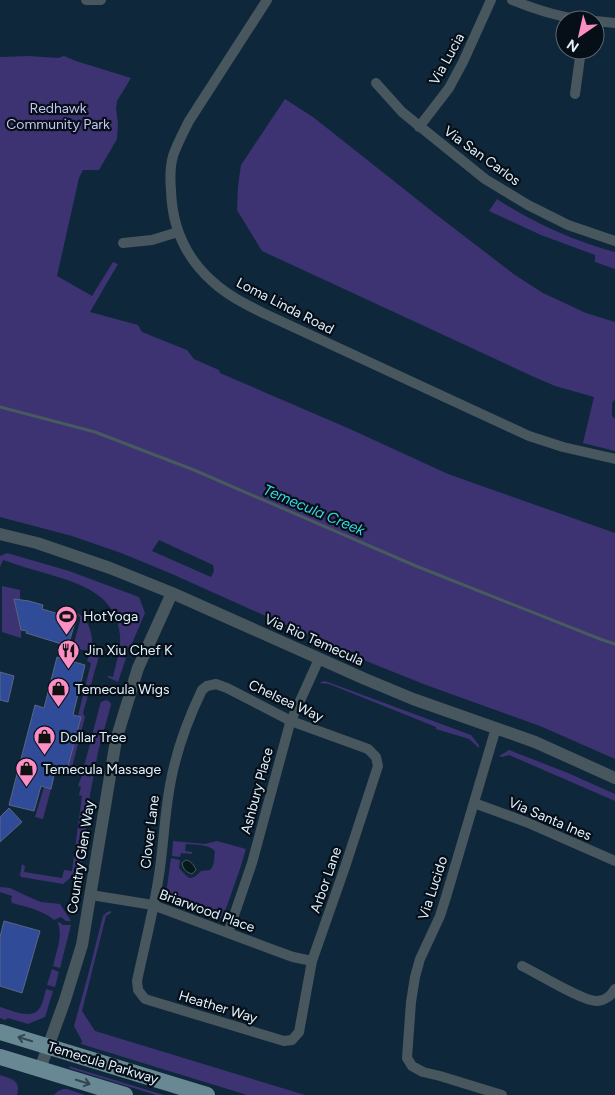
<svg xmlns="http://www.w3.org/2000/svg" width="615" height="1095" font-family="Figtree,sans-serif">
<style>
.green{fill:#3d3373;fill-rule:evenodd}
.water{fill:#05191a;stroke:#475a5e}
.lines{fill:none;stroke-linecap:round;stroke-linejoin:round}
.stream{stroke:#475a5e;stroke-width:3}
.building{fill:#304c98;stroke:#596681}
.minor{stroke:#48575d;stroke-width:10}
.tertiary{stroke:#48575d;stroke-width:12}
.primary{stroke:#688894;stroke-width:16}
.oneway{stroke:#324550}
.labels{text-anchor:middle;dominant-baseline:central;stroke-width:4.5;stroke-linejoin:round;paint-order:stroke}
.street-label{font-size:14px;fill:#e2f1fe;stroke:#060f18}
.park-label{font-size:14px;fill:#c5c3f1;stroke:#060f18}
.poi-label{font-size:14px;fill:#e2f1fe;stroke:#060f18;text-anchor:start}
.water-label{font-size:15px;font-style:italic;fill:#37d8e4;stroke:#060f18}
</style>
<rect width="100%" height="100%" fill="#0f273a"/>
<!-- green -->
<path class="green" d="M29,56L58,58L64,56L76,61L131,78L117,101L116,109L118,123L117,139L99,170H83L79,178L57,276L92,296L113,262L118,264L90,312L138,325L142,332L187,350L194,359L219,370L220,373L350,429L448,474L615,533V759L540,726L426,685L366,661L172,574L121,553L72,536L0,517V57ZM159,540L213,565L214,571L211,577L152,551Z
M285,99L313,117L438,216L515,275L543,293L586,313L615,322V399L612,403V416L615,419V451L583,443L594,397L555,386L532,376L262,251L237,210L238,186L241,165Z
M497,199C531,222 576,242 615,252V269L595,262V255L541,235L489,211Z
M7,553L69,571L139,597L145,613L127,655L118,682L107,677L109,676L113,677C116,663 121,649 120,635C116,594 81,584 48,574C33,570 18,565 3,560L0,567V556Z
M2,586L20,590V600H14L21,629V638L2,632Z
M60,608C66,610 74,610 79,614C90,621 94,638 91,650L97,653L99,656L83,713L85,717L71,771L67,770L81,717L78,716L91,663L87,661L90,652L73,647L80,621V617L77,614L59,610Z
M325,681L471,735L479,745V748L469,739L436,729V727L329,684L320,683L321,682Z
M106,700L110,702L111,705L98,752L90,795L81,869L63,884L21,877L20,875L22,864L25,866L24,872L62,878L64,870L72,871L82,796L79,795L81,787L78,786L81,778L100,705L101,702Z
M509,750L568,773L615,794V801L509,755L502,757L499,756Z
M44,787L51,789L43,819L35,817Z
M173,841L205,844L217,841L246,849L240,869L223,917L218,919H215L171,903L167,900L166,894L171,858L180,860L179,868C189,879 190,882 201,871L210,870C215,865 214,858 215,851C208,844 196,845 186,844L185,851L192,852V854L181,853L180,857L172,856Z
M0,887L10,888L29,897L41,902L60,904L71,921H66L61,917L54,920C42,910 27,907 12,903L11,900L12,896L0,892Z
M111,911V913L106,916L82,1011L95,1031L305,1095H247L81,1044L82,1041L74,1026L87,979L103,916L107,912Z
M59,922L63,925H71L60,968L53,966C56,952 63,937 58,923Z
M52,969L59,972L55,987L47,985Z
M46,989L53,991L45,1017L28,1024L8,1018L5,1020L0,1018V1007C10,1010 31,1020 39,1009C43,1004 44,996 46,989Z
M70,1066L75,1068L164,1095H156L75,1070L69,1068Z
M0,1075C12,1079 21,1080 17,1095H0Z
M63,1089H67L85,1095H54L58,1091Z"/>
<!-- water -->
<path class="water" d="M186,860C191,861 194,865 196,870L192,874C186,872 183,869 182,863Z"/>
<g class="lines">
<!-- stream -->
<path class="stream" d="M0,407L95,432L194,470L416,566L600,639L615,644"/>
</g>
<!-- building -->
<path class="building" d="M14,599L29,601L43,605L42,609L76,619L68,646L26,633L27,631L21,630Z
M57,657L85,665L73,715L81,717L67,770L56,767L51,789L41,786L34,811L9,805L35,705L44,708Z
M0,672L14,676L8,702L0,700Z
M9,808L22,822L0,842V817Z
M4,921L40,931L22,993L0,986V937Z"/>
<g class="lines">
<!-- minor -->
<path class="minor" d="M86,0H101
M267,0L189,121C183,133 177,144 173,156C170,167 170,179 171,190C172,226 185,257 212,281C227,295 245,304 263,313L529,436L563,447L615,459
M512,0C536,10 556,16 581,20
M595,21L615,23
M376,83L402,112L485,179L528,205L568,225L615,241
M575,94L581,50
M419,127L449,88L463,62L491,0
M123,243L152,240L178,232
M216,684L227,688L291,721L368,749L376,757L378,766L345,867L312,961L299,1032L292,1040L284,1041L145,999L138,990L137,981C145,943 155,906 160,868C164,839 165,809 171,780C177,749 188,719 202,690L207,686Z
M496,728L446,897L440,916L420,959L415,977L411,1002L407,1058L412,1066L423,1072L440,1076L502,1095
M474,803L526,822L615,861
M91,895L153,905L271,949L293,957L312,961
M228,933L252,863L290,723L319,659
M522,966C537,973 582,1001 596,1001C604,1001 611,996 615,989"/>
<!-- tertiary -->
<path class="tertiary" d="M0,534L37,543L110,568L172,593L365,679L413,699L535,742L615,778
M40,1069L65,1000L82,945L116,740L138,668L172,593"/>
<!-- primary -->
<path class="primary" d="M0,1032L207,1095
M0,1057L125,1095"/>
</g>
<!-- one-way arrows -->
<defs><path id="oneway-shaft" d="M-6 0H5M1.5-3L5.5 0L1.5 3" fill="none" stroke-width="1.6" stroke-linecap="round" stroke-linejoin="round" transform="scale(1.25)"/></defs>
<g class="oneway">
<use href="#oneway-shaft" transform="translate(25 1039) rotate(-163)"/>
<use href="#oneway-shaft" transform="translate(83 1082) rotate(17)"/>
</g>
<!-- icons -->
<defs>
<symbol id="stadium-pin" viewBox="-11 -11 22 30"><path d="M0 17L-7.5 6A9.5 9.5 0 1 1 7.5 6Z" fill="#fb8fc4" stroke="#060f18"/><path d="M0-5a6.5 5 0 1 0 0 10a6.5 5 0 1 0 0-10ZM-3.5-1.8h7v3.6h-7Z" fill="#111"/></symbol>
<symbol id="restaurant-pin" viewBox="-11 -11 22 30"><path d="M0 17L-7.5 6A9.5 9.5 0 1 1 7.5 6Z" fill="#fb8fc4" stroke="#060f18"/><path d="M-5-6h1v4h1v-4h1v4h1v-4h1v5L-1.5 .5V6h-2V.5L-5-1ZM5-6V6H3V1.5H1.5Q1.5-4 5-6Z" fill="#111"/></symbol>
<symbol id="shop-pin" viewBox="-11 -11 22 30"><path d="M0 17L-7.5 6A9.5 9.5 0 1 1 7.5 6Z" fill="#fb8fc4" stroke="#060f18"/><path d="M-5-2.5h2.3a2.7 3.5 0 0 1 5.4 0H5L5.5 6h-11ZM-1.5-2.5h3a1.5 2.3 0 0 0-3 0Z" fill="#111"/></symbol>
</defs>
<g fill-rule="evenodd">
<use href="#stadium-pin" x="54" y="604" width="25" height="34"/>
<use href="#restaurant-pin" x="56" y="638" width="25" height="34"/>
<use href="#shop-pin" x="46" y="676" width="25" height="34"/>
<use href="#shop-pin" x="32" y="724" width="25" height="34"/>
<use href="#shop-pin" x="14" y="756" width="25" height="34"/>
</g>
<g class="labels">
<!-- street labels -->
<g class="street-label">
<text transform="translate(447 59) rotate(-61)">Via Lucia</text>
<text transform="translate(482 156) rotate(36)">Via San Carlos</text>
<text transform="translate(285 306) rotate(27)">Loma Linda Road</text>
<text transform="translate(314 640) rotate(24)">Via Rio Temecula</text>
<text transform="translate(286 701) rotate(25)">Chelsea Way</text>
<text transform="translate(257 791) rotate(-75)">Ashbury Place</text>
<text transform="translate(550 819) rotate(23)">Via Santa Ines</text>
<text transform="translate(150 832) rotate(-83)">Clover Lane</text>
<text transform="translate(81 857) rotate(-81)">Country Glen Way</text>
<text transform="translate(326 880) rotate(-71)">Arbor Lane</text>
<text transform="translate(433 888) rotate(-72)">Via Lucido</text>
<text transform="translate(207 911) rotate(20)">Briarwood Place</text>
<text transform="translate(218 1007) rotate(17)">Heather Way</text>
<text transform="translate(103 1063) rotate(17)">Temecula Parkway</text>
</g>
<!-- park labels -->
<g class="park-label">
<text x="58" y="108">Redhawk<tspan x="58" dy="16">Community Park</tspan></text>
</g>
<!-- poi labels -->
<g class="poi-label">
<text x="83" y="616">HotYoga</text>
<text x="85" y="650">Jin Xiu Chef K</text>
<text x="75" y="689">Temecula Wigs</text>
<text x="60" y="737">Dollar Tree</text>
<text x="43" y="769">Temecula Massage</text>
</g>
<!-- water labels -->
<g class="water-label">
<text transform="translate(314 510) rotate(23)">Temecula Creek</text>
</g>
</g>
<!-- north arrow -->
<g transform="translate(580 35) rotate(214)"><circle r="24" fill="#060f18" stroke="#5e6974"/>
<path d="M0-4L9 19L0 12L-9 19Z" fill="#fb8fc4"/>
<text y="-8" font-size="14" font-weight="bold" text-anchor="middle" fill="#e2f1fe">N</text>
</g>
</svg>
